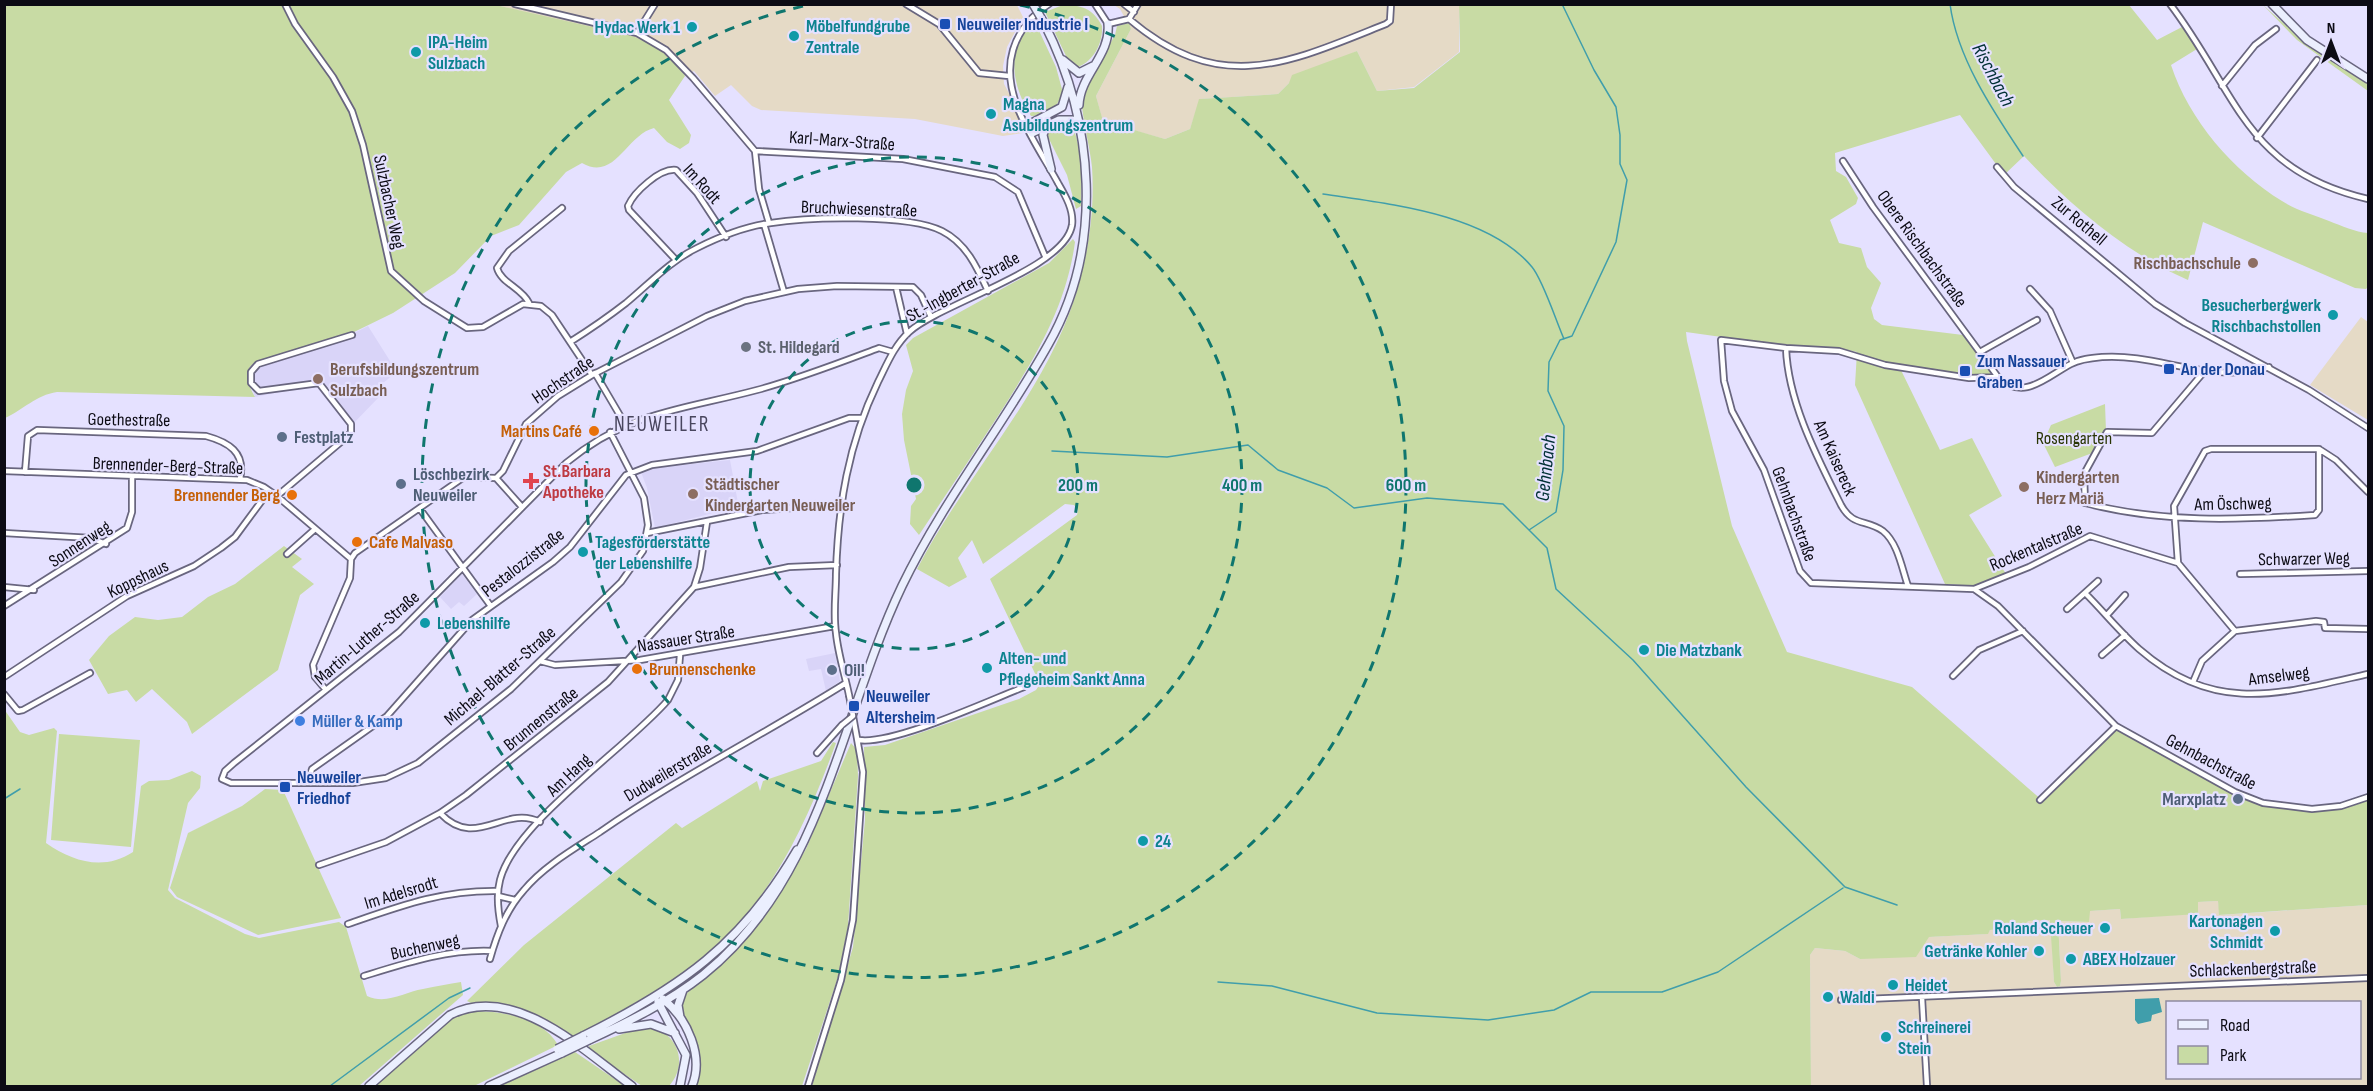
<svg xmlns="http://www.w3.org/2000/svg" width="2373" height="1091" font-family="'Sofia Sans Condensed',sans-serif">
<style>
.built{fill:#d9d4f8}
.industrial{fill:#e5dac6;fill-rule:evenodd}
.green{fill:#c8dba4}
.water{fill:#409eab}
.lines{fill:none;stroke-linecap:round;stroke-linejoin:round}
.stream{stroke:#409eab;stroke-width:1.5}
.street-casing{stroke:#69667f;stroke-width:8}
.secondary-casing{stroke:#69667f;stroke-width:10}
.street{stroke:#fff;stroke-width:4.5}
.secondary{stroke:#ebeffe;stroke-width:7}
.street-bridge-casing{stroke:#69667f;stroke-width:8;stroke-linecap:butt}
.secondary-bridge-casing{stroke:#69667f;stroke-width:10;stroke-linecap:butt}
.street-bridge{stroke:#fff;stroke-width:4.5}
.secondary-bridge{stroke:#ebeffe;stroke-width:7}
.ring{fill:none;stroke:#0f766e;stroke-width:3;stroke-dasharray:10 8}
.transit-dot{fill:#1a4fb4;stroke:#e5e1ff;stroke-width:2}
.culture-dot{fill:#0f9aa8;stroke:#e5e1ff;stroke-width:2}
.education-dot{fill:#8d6e63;stroke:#e5e1ff;stroke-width:2}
.worship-dot{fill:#6b7280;stroke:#e5e1ff;stroke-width:2}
.food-dot{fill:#e8710a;stroke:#e5e1ff;stroke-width:2}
.service-dot{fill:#5c6f8a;stroke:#e5e1ff;stroke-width:2}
.health-dot{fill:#e0444e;stroke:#e5e1ff;stroke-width:2}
.shop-dot{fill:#3f7fe0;stroke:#e5e1ff;stroke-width:2}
.labels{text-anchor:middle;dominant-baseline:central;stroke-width:4.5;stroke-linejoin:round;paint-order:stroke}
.transit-label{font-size:18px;font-weight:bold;fill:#164399;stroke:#e5e1ff;text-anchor:start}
.culture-label{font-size:18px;font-weight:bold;fill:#0d838f;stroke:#e5e1ff;text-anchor:start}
.street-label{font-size:18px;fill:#0c0b14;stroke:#e5e1ff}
.education-label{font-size:18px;font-weight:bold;fill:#785e54;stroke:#e5e1ff;text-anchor:start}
.worship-label{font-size:18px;font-weight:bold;fill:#5b616d;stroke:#e5e1ff;text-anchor:start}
.food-label{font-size:18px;font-weight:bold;fill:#c56008;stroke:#e5e1ff;text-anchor:end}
.service-label{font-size:18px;font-weight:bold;fill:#4e5e75;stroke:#e5e1ff;text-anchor:start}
.park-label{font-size:18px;fill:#293504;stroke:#e5e1ff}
.health-label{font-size:18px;font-weight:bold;fill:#be3a42;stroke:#e5e1ff;text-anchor:start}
.shop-label{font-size:18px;font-weight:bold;fill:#366cbe;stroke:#e5e1ff;text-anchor:start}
.water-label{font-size:20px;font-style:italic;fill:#013035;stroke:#e5e1ff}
.quarter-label{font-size:21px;letter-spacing:1.5px;fill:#49465e;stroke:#e5e1ff}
.centre{fill:#0f766e;stroke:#e5e1ff;stroke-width:3}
.ring-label{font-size:18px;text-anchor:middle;font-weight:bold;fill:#0f766e;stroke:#e5e1ff;stroke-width:4.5;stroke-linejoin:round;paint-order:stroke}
</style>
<rect width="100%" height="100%" fill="#e5e1ff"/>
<!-- built -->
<path class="built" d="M368,326L397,372L383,383L380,396L349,428L315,385L255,397L247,375L249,367L254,363L350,335Z
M730,460L738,503L717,512L655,528L647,488L641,472L654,468Z
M462,574L477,594L464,606L459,602L451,609L440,597Z
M835,653L840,681L826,691L821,669L809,671L806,659Z"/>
<!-- industrial -->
<path class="industrial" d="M496,5H1017L1023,17L1007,47L1003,66L1004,84L1030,132L1003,136L915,119L761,110L752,106L731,85L715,96L694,71L685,76L678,65L641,40Z
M1114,5H1459V52L1414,87L1377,91L1357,51L1289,83L1278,94L1200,99L1190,129L1165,139L1103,122L1096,96L1131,29L1120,9Z
M2361,317L2368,322V420L2310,385Z
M2218,901L2220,915L2368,905V1086H1811L1810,955L1815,948L1845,951L1860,959L1929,937L1987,934L1990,930L2025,927L2028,921L2051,920L2054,982L2057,987L2060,986L2061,981L2058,921L2089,922V911L2120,909L2121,919L2198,913V902ZM2168,1002H2360V1078H2168Z"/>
<!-- green -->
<path class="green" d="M4,5H496L632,36C653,44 674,57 685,76L669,100L691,135L689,143L680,149L667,142L654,128C626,135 615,182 582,163L566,172L519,225L491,236L455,273L393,313L350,334L254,363C242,372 249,386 255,397L57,392C36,395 23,410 5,418Z
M1063,5C1081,5 1093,8 1102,26C1103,42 1095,60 1078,67L1067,58L1045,12Z
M1459,5H2129L2157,40L2182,27L2197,49L2171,65C2189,120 2233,171 2282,201C2296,210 2314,215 2329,221C2342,226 2355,232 2368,233V287L2366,289L2355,288L2203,222L2188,280C2127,254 2069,204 2024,156L2004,175L1960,115L1835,153L1836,171L1846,177L1858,198L1856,204L1830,220L1839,243L1861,248L1867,267L1881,283L1871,308L1874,319L1882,325L1963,335L1990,372V375L1982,377L1898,364L1940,450L1972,438L2002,496L1969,515L2006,574L1975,586L1945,584L1855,385L1857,352L1834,347L1786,346L1686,332L1687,341L1732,526L1787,652L1912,687L2043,801L2116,728L2262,804L2313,810L2331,808L2368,798V905L2219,915L2218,901L2198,902V914L2121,919L2120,909L2090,911L2089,922L2058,921L2061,981L2060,986L2057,987L2054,982L2050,920L2028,921L2025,927L1990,930L1988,934L1929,937L1916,957L1860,959L1845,951L1815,948L1810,955L1811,1086H812L853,947L865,820L864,747L885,745L1019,699L1036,690L1040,684L990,579L1077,515L1078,510L1074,505L1065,504L983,564L972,540L958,558L967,577L949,587L917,569C965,476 1043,397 1075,297C1088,254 1095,212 1092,167C1091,152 1079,104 1082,95C1088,75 1105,53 1115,35L1117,26L1129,23L1131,29L1096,96L1103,121L1165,139L1190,129L1199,99L1278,94L1289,83L1292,75L1357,51L1377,91L1414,88L1460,52Z
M2263,5L2311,47L2368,82V91L2297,40Z
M1035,22L1056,67L1063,93L1056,106L1034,116H1031C1012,87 1004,45 1035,22Z
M1066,121L1071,123C1083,149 1082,178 1081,206L1076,209L1067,175L1045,131Z
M1073,239L1075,242C1066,309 1033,361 998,416C972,456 945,496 919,535L910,524L911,506L916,499L904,440L902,414L906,390L913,371L906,345L913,338L1049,263Z
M2105,404L2106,431L2095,452L2055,467L2043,443L2051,425Z
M284,546L302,559L292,567L314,584L300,595L278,670L192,734L187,722L152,689L136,702L127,690L108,694L89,660L109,636L135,617L158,620L182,617L208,597L235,584Z
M4,709L20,732L29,735L54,728L57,731L46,843C73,862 104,871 133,852L141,786L149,781L169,780L192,771L201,776L200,788L188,803L168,890L175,898L245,934L259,938L339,922L346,927L367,996C387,1005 404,992 423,989C436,986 449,984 461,982L463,995L359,1086H5Z
M59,734L140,740L131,847L51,840Z
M833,742L836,743C805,828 768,908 695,965C658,995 615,1016 573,1038C539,1017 512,997 471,1003L467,1001L524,945L676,823L682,828L757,781L760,791L763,781L821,761Z
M851,743L857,750L858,776L848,926L838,977L802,1086H695C714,1046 676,1031 684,996L742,941L778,896L806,849Z
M265,789L283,790L341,918L258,935L177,897L170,888L188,833L242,806Z
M473,1011C502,1011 542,1017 558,1045L474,1086H374L443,1023L455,1016Z
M642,1027C675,1026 691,1062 669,1086H642L589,1050V1046Z
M575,1052L625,1086H498H500Z"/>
<!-- water -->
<path class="water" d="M2159,998L2162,1012L2152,1015L2151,1021L2138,1024L2135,1020V999Z"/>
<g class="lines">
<!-- stream -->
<path class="stream" d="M1562,4L1594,70L1616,107L1620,135V164L1627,180L1616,242L1572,336L1560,340L1549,362L1548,391L1564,426L1563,470L1556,512L1529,530L1547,548L1556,589L1633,660L1746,787L1845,887L1897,905
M1950,4C1957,58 1993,111 2023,156
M1323,194C1388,204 1487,213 1532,267C1543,280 1556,321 1564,339
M1052,451L1167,457L1248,445L1278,470L1327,488L1354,508L1427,498L1503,504L1529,530
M4,799L20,789
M1218,982L1272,986L1377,1013L1488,1020L1554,1010L1591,992H1662L1718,972L1843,888
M330,1086L449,998L470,988"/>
<defs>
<path id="street" d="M285,4L295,24L333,77L352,111L363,145L391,271L424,301L467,328L483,327L523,304L541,306L552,315L592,375
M515,4L637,33L666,50L693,78L755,151L759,189L769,223
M906,4L939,24L979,73L1009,76
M1095,4L1108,24L1129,19L1138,4
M1124,4L1134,12
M2170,4C2237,92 2245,171 2368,199
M1129,19C1221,97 1288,63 1386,24L1390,21L1391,4
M637,33L655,4
M2222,86L2255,45L2276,29
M2257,138L2317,60
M755,151L903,159L995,177L1018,192L1045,256
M1843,161L1873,207L1998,377C2024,402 2046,377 2071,364C2080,359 2091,358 2102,357C2159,353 2209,385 2269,367
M1997,167L2014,187L2155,304L2185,323L2309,390L2368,428
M764,224L784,292
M676,260L629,210L628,206C634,192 660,168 676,170L697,193L726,237
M896,287L907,334
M2030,289L2050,311L2073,363
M529,303C522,288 501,283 497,268L509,251L562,208
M570,342C589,330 608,317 626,303C649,284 670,261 697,248C719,237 747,226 771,223C808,217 909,214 942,231C966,243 977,267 988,291
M1786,348C1788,402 1817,457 1841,505C1853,527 1866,519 1883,531C1898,543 1902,569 1908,586
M1980,352L2037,320
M595,373L625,424
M2203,373L2152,433L2107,432L2084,474L2085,503C2161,523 2238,520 2315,515L2319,510V449
M1998,377L1969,378L1885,365L1839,351L1786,348L1721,340L1724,381L1732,411L1764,470L1800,571L1811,583L1974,589L1998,606L2116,726L2235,792L2263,803L2312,809L2341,806L2368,797
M610,432L644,498L648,525L643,551L621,582L511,689L418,763L386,778L353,783H231L222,779L225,771L234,763L399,632L566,463C629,411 682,410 757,390C798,379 839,363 879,348L893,352
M4,471L247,480L264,487L277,496L351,559
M25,472L28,436L37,430L206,436C228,442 246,452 240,479
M496,478L522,507
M2368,492L2336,460L2319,449H2211L2205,451L2174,506L2178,563L2235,631L2316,621L2324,622L2325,628L2368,629
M277,496L348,436L351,432V424L319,383L259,391L251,383V372L258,364L352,335
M420,509L490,605
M4,533L91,538L106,544
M647,533L762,510L840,505
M287,554L314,530
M2240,574L2368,571
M4,587L34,590
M694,587L789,567L837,565
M1974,589L2029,567L2090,536L2178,563
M2085,593C2103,611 2120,632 2139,649C2215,715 2280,694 2368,674
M4,606L127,528L132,512V478
M2067,609L2098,581
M2107,615L2125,595
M2102,655L2125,635
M540,661L555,665L640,660L835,626
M1953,676L1979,650L2023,631
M4,677L127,596L194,566L221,548L235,537L269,491
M2193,682L2202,661L2235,631
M326,690L315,677L313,665L350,578L351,559L355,553L464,477L496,478L503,471L526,424L558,396L592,375L707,316L745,301L798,289L837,286L913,287L921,295L931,317
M4,694L18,711L23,710L90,673
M849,695C845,675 838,654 836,633C833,614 836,594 836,574C838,506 848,444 878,382C887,364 894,346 909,332C941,303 1065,269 1072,225C1074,210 1065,195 1058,183C1037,144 999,96 1013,50C1019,30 1032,15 1049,4
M859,740C893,745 988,701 1024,687L1026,680
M817,753L842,725
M307,783L312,769L387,716L472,620L553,562L570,547L626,475L652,465L757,451L849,418H862
M2040,800L2116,726
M440,813C476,851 504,804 540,822
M319,865L386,842L440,813L466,795L608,682L694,587L700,568L707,522
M498,896L515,900
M348,924C400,906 442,890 498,891
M501,926C498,911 496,895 500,880C514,823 628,747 668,700L678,680L680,655
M490,959C497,934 506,910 524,890C544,866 574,849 600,832C679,777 765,734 846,683
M364,976C406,963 448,949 492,951
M1922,998L1927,1086
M1841,1000L2368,978
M808,1086L841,980L853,920L863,772L853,716"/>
<path id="secondary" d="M2272,4L2307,40L2368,79
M1063,60L1079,73L1093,66
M1079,105C1080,75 1111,55 1108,24
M1028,125L1062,107L1068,87
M1046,126L1043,135L1051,169
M1032,133L1059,120H1073L1079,129
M663,999C688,1019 704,1057 692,1086
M658,1002L686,1055L680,1086
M680,1017L678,1005L683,990
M619,1029L651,1024L675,1033
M583,1036C679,988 742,945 797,850
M589,1040C628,1022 669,1002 703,975C824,878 839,718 902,586C943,501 1002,427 1048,345C1105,246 1094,121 1044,23
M369,1086L450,1015C514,982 584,1051 632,1086
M489,1086L562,1053"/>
</defs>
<!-- street casing -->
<use href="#street" class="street-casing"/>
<!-- secondary casing -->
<use href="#secondary" class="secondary-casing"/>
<!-- street -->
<use href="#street" class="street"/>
<!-- secondary -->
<use href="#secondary" class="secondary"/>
<defs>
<path id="street-bridge" d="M842,725L853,716L849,695"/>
<path id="secondary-bridge" d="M1033,4L1044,23
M557,1049L583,1036
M562,1053L589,1040"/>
</defs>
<!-- street-bridge casing -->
<use href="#street-bridge" class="street-bridge-casing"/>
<!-- secondary-bridge casing -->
<use href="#secondary-bridge" class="secondary-bridge-casing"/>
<!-- street-bridge -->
<use href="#street-bridge" class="street-bridge"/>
<!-- secondary-bridge -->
<use href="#secondary-bridge" class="secondary-bridge"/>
</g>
<!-- distance rings -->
<g class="ring">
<circle cx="914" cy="485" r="164"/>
<circle cx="914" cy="485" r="328"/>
<path d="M1020 5A492 492 0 1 1 808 5"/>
</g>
<!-- markers -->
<g class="transit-dot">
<rect x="939" y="18" width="12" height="12" rx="3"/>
<rect x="2163" y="363" width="12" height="12" rx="3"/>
<rect x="1959" y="365" width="12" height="12" rx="3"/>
<rect x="848" y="700" width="12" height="12" rx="3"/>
<rect x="279" y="781" width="12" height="12" rx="3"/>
</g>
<g class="culture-dot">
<circle cx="692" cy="27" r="6"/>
<circle cx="794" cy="36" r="6"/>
<circle cx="416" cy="52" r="6"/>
<circle cx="991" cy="114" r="6"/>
<circle cx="2333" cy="315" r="6"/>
<circle cx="583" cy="552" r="6"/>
<circle cx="425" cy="623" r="6"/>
<circle cx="1644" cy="650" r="6"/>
<circle cx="987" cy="668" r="6"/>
<circle cx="1143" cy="841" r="6"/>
<circle cx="2105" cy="928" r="6"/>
<circle cx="2275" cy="931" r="6"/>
<circle cx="2039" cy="951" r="6"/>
<circle cx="2071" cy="959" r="6"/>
<circle cx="1893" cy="985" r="6"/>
<circle cx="1828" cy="997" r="6"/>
<circle cx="1886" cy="1037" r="6"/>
</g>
<g class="education-dot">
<circle cx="2253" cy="263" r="6"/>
<circle cx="318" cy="379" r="6"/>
<circle cx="2024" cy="487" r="6"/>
<circle cx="693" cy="494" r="6"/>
</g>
<circle class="worship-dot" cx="746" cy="347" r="6"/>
<g class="food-dot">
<circle cx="594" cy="431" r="6"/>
<circle cx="292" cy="495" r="6"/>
<circle cx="357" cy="542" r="6"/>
<circle cx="637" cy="669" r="6"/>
</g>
<g class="service-dot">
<circle cx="282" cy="437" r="6"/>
<circle cx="401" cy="484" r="6"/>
<circle cx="832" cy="670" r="6"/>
<circle cx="2238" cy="799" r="6"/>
</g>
<path class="health-dot" d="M528 472h6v6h6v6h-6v6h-6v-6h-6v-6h6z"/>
<circle class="shop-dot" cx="300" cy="721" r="6"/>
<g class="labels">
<!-- transit labels -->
<g class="transit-label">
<text x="957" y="24">Neuweiler Industrie I</text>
<text x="1977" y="361">Zum Nassauer<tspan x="1977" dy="21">Graben</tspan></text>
<text x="2181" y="369">An der Donau</text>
<text x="866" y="696">Neuweiler<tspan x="866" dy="21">Altersheim</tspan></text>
<text x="297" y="777">Neuweiler<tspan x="297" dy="21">Friedhof</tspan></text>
</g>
<!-- culture labels -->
<g class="culture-label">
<text x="806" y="26">Möbelfundgrube<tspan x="806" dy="21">Zentrale</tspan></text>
<text x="680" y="27" text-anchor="end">Hydac Werk 1</text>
<text x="428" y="42">IPA-Heim<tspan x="428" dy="21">Sulzbach</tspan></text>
<text x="1003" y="104">Magna<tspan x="1003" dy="21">Asubildungszentrum</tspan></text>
<text x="2321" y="305" text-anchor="end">Besucherbergwerk<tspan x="2321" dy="21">Rischbachstollen</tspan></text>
<text x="595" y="542">Tagesförderstätte<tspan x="595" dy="21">der Lebenshilfe</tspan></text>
<text x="437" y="623">Lebenshilfe</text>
<text x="1656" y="650">Die Matzbank</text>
<text x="999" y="658">Alten- und<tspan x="999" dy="21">Pflegeheim Sankt Anna</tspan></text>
<text x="1155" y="841">24</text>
<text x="2263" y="921" text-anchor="end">Kartonagen<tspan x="2263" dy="21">Schmidt</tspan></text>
<text x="2093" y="928" text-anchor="end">Roland Scheuer</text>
<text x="2027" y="951" text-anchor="end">Getränke Kohler</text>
<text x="2083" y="959">ABEX Holzauer</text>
<text x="1905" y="985">Heidet</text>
<text x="1840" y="997">Waldi</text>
<text x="1898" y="1027">Schreinerei<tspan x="1898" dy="21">Stein</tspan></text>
</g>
<!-- street labels -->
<g class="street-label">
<text transform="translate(842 141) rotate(4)">Karl-Marx-Straße</text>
<text transform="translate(702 184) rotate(48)">Im Rodt</text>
<text transform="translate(389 202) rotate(78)">Sulzbacher Weg</text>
<text transform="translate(859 209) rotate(2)">Bruchwiesenstraße</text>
<text transform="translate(2079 221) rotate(40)">Zur Rothell</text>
<text transform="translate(1922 249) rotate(54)">Obere Rischbachstraße</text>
<text transform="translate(963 287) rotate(-29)">St.-Ingberter-Straße</text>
<text transform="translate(563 380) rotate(-34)">Hochstraße</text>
<text transform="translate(129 420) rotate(1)">Goethestraße</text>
<text transform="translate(1835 458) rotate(66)">Am Kaisereck</text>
<text transform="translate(168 466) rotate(2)">Brennender-Berg-Straße</text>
<text transform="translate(2233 504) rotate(-1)">Am Öschweg</text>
<text transform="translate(1794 514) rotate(70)">Gehnbachstraße</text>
<text transform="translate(80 544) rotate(-33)">Sonnenweg</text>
<text transform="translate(2036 547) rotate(-23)">Rockentalstraße</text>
<text transform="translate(2304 559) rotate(-1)">Schwarzer Weg</text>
<text transform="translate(523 563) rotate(-38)">Pestalozzistraße</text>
<text transform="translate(138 579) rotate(-26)">Koppshaus</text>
<text transform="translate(367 638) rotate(-41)">Martin-Luther-Straße</text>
<text transform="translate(686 639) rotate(-9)">Nassauer Straße</text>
<text transform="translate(500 676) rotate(-41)">Michael-Blatter-Straße</text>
<text transform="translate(2279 676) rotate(-7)">Amselweg</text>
<text transform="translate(541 719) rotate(-39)">Brunnenstraße</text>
<text transform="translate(2211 762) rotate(28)">Gehnbachstraße</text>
<text transform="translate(668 772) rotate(-31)">Dudweilerstraße</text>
<text transform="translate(569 775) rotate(-43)">Am Hang</text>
<text transform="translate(401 893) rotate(-17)">Im Adelsrodt</text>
<text transform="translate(425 947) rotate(-12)">Buchenweg</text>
<text transform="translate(2253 969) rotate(-2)">Schlackenbergstraße</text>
</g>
<!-- education labels -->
<g class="education-label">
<text x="2241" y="263" text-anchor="end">Rischbachschule</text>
<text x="330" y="369">Berufsbildungszentrum<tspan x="330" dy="21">Sulzbach</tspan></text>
<text x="2036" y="477">Kindergarten<tspan x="2036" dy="21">Herz Mariä</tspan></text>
<text x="705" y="484">Städtischer<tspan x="705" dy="21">Kindergarten Neuweiler</tspan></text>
</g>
<!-- worship labels -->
<g class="worship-label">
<text x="758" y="347">St. Hildegard</text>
</g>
<!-- food labels -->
<g class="food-label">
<text x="582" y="431">Martins Café</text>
<text x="280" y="495">Brennender Berg</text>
<text x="369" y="542" text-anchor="start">Cafe Malvaso</text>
<text x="649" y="669" text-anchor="start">Brunnenschenke</text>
</g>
<!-- service labels -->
<g class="service-label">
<text x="294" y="437">Festplatz</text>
<text x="413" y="474">Löschbezirk<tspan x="413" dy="21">Neuweiler</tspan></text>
<text x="844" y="670">Oil!</text>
<text x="2226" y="799" text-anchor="end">Marxplatz</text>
</g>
<!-- park labels -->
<g class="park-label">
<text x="2074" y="438">Rosengarten</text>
</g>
<!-- health labels -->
<g class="health-label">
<text x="543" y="471">St.Barbara<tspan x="543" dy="21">Apotheke</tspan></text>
</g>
<!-- shop labels -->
<g class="shop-label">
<text x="312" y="721">Müller &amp; Kamp</text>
</g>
<!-- water labels -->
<g class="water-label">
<text transform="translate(1993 75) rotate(62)">Rischbach</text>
<text transform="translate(1546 468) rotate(-84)">Gehnbach</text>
</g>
<!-- quarter labels -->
<g class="quarter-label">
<text x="662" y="424">NEUWEILER</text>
</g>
</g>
<circle cx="914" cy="485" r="9" class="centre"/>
<g class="ring-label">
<text x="1078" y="491">200 m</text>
<text x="1242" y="491">400 m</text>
<text x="1406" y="491">600 m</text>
</g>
<!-- border -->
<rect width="2373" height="1091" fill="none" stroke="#0c0b14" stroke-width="12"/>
<!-- legend -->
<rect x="2166" y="1001" width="195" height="78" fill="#e5e1ff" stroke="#8e8ba1" stroke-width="1.5"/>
<rect x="2178" y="1020" width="30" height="9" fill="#ebeffe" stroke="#8e8ba1" stroke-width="1.5"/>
<text x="2220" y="1031" font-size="18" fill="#0c0b14">Road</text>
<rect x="2178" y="1046" width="30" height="18" fill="#c8dba4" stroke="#8e8ba1" stroke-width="1.5"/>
<text x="2220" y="1061" font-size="18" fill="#0c0b14">Park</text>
<!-- north arrow -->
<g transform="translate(2331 42)" stroke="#e5e1ff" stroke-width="4.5" paint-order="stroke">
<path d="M0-4.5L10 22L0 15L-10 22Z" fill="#0c0b14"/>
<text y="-9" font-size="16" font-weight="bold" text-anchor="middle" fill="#0c0b14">N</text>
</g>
</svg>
